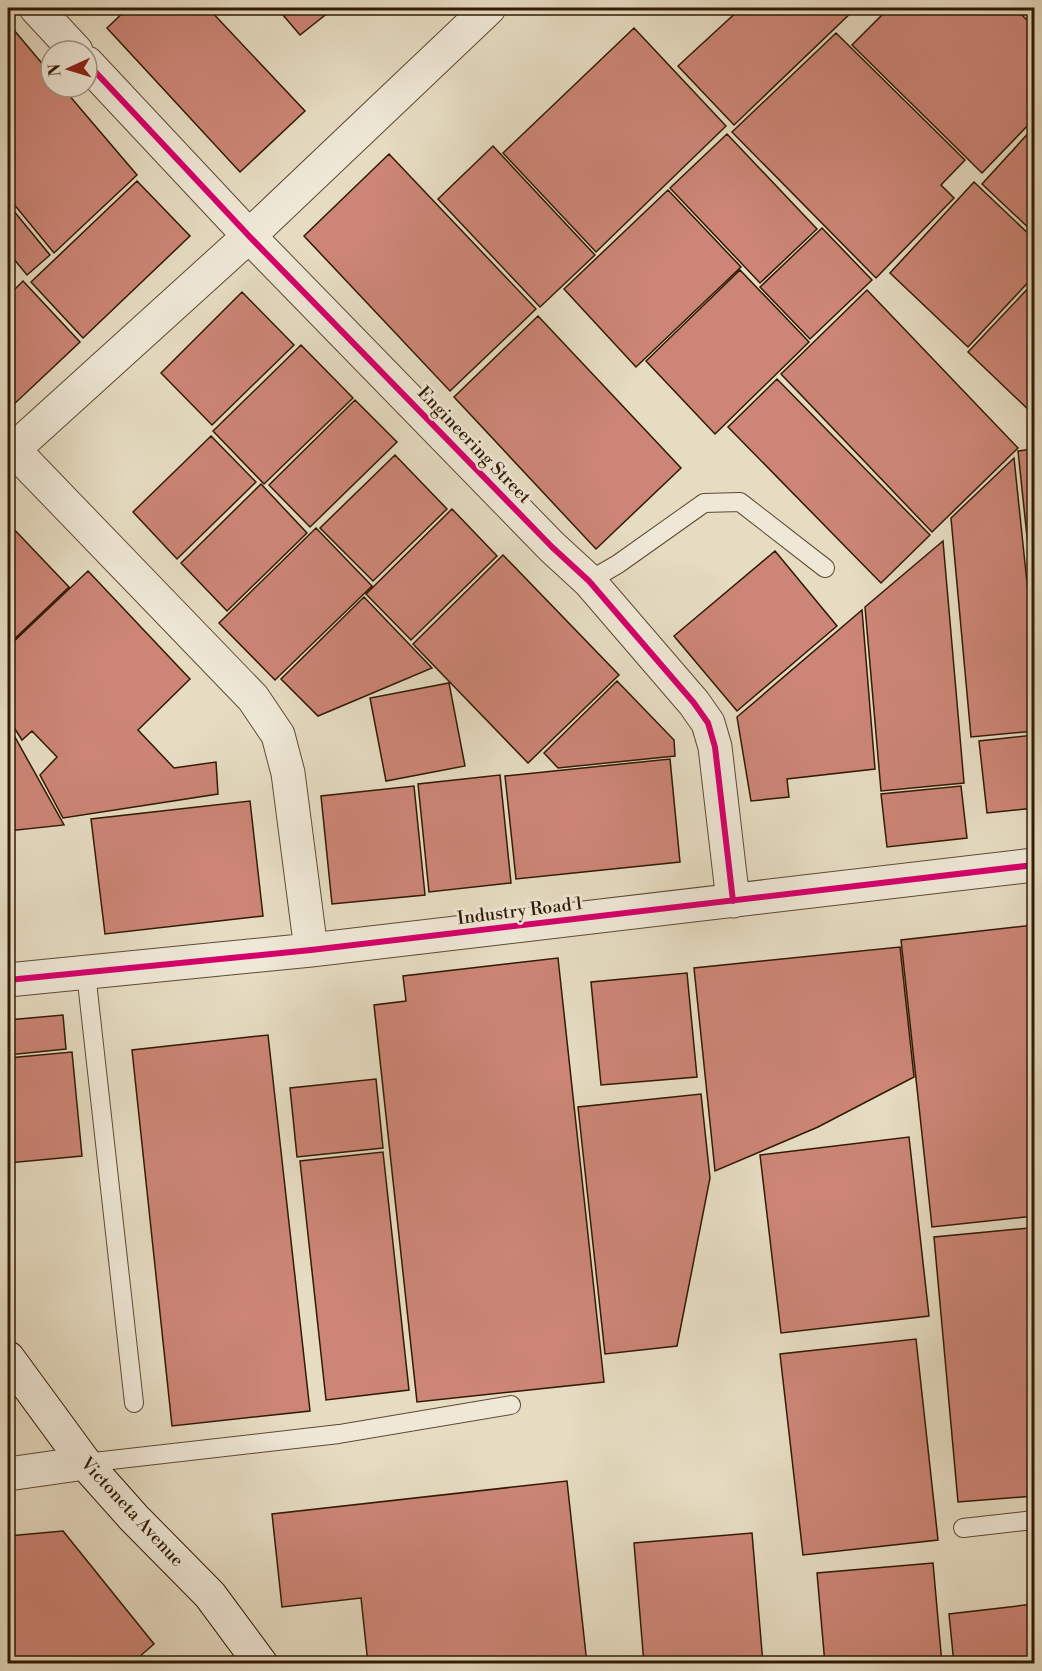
<svg xmlns="http://www.w3.org/2000/svg" width="1042" height="1671" font-family="'Libre Bodoni',serif">
<style>
.building{fill:#cc8576;stroke:#311a03;stroke-width:1.5}
.lines{fill:none;stroke-linecap:round;stroke-linejoin:round}
.lane-casing{stroke:#5e4a33;stroke-width:20}
.street-casing{stroke:#5e4a33;stroke-width:35}
.secondary-casing{stroke:#311a03;stroke-width:35}
.lane{stroke:#efe8d7;stroke-width:18}
.street{stroke:#efe8d7;stroke-width:33}
.secondary{stroke:#efe8d7;stroke-width:33}
.cycleway-casing{stroke:#efe8d7;stroke-width:10}
.cycleway{stroke:#d6006c;stroke-width:6}
.labels{text-anchor:middle;dominant-baseline:central;stroke-width:5;stroke-linejoin:round;paint-order:stroke}
.street-label{font-size:18px;fill:#311a03;stroke:#efe8d7}
</style>
<rect width="100%" height="100%" fill="#e6dcc2"/>
<filter id="stains"><feTurbulence type="fractalNoise" baseFrequency=".00333" numOctaves="4"/><feColorMatrix values="0 0 0 0 .2 0 0 0 0 .09 0 0 0 0 .02 0 0 0 .5 -.17"/></filter>
<radialGradient id="worn" r=".72"><stop offset=".6" stop-color="#630" stop-opacity="0"/><stop offset="1" stop-color="#630" stop-opacity=".3"/></radialGradient>
<!-- building -->
<path class="building" d="M128,8H208L305,111L240,172L107,28Z
M277,8H334L300,35Z
M741,8H856L734,125L678,66Z
M889,8H1015L1034,27V119L982,173L852,45Z
M8,23L51,74V87H62L137,175L54,253L8,197Z
M634,28L726,126L596,252L503,153Z
M836,33L965,160L941,185L954,198L876,278L732,132Z
M1034,127V233L982,184Z
M727,134L817,229L760,283L670,188Z
M493,146L595,255L540,307L438,199Z
M389,154L536,309L450,391L304,236Z
M137,181L190,236L83,338L31,282Z
M974,182L1034,239V276L968,347L890,273Z
M668,190L741,267L636,367L564,289Z
M8,204L50,255L27,275L8,252Z
M822,228L872,280L810,339L760,287Z
M740,270L809,342L715,434L646,361Z
M23,281L80,342L11,407L8,403V296Z
M1034,282V415L968,352Z
M867,290L1018,448L932,532L781,374Z
M242,292L294,345L212,425L161,373Z
M538,316L681,468L596,549L454,397Z
M301,345L353,398L264,484L213,431Z
M777,379L930,535L881,583L728,427Z
M355,400L397,442L310,527L269,485Z
M211,436L256,482L177,559L133,512Z
M1034,449V603L1018,451Z
M395,455L447,509L373,581L320,528Z
M1014,458L1034,650V731L971,737L951,518Z
M261,484L307,533L227,611L181,563Z
M452,509L497,556L411,640L366,594Z
M8,523L69,587L8,645Z
M316,528L372,586L275,680L219,623Z
M943,541L964,783L881,791L865,607Z
M775,551L837,626L737,711L674,636Z
M503,555L619,675L528,763L413,644Z
M88,571L190,679L138,730L174,768L216,762L218,794L63,818L40,775L57,757L32,731L22,740L8,718V647Z
M364,597L432,668L318,716L281,679Z
M862,610L875,769L787,779L789,797L751,801L737,717Z
M617,681L674,740L675,756L558,768L544,753Z
M449,683L465,766L386,781L370,698Z
M8,730H11L64,825L8,831Z
M1034,735V808L987,813L979,741Z
M670,759L680,862L516,879L505,776Z
M500,775L511,883L429,892L418,784Z
M414,786L425,895L332,904L321,796Z
M961,786L967,838L887,847L881,794Z
M250,801L263,916L105,934L91,819Z
M1034,925V1216L932,1227L901,940Z
M900,947L914,1077L818,1127L715,1171L694,968Z
M558,958L604,1382L417,1402L374,1005L406,1001L403,976Z
M687,973L697,1077L601,1085L591,982Z
M63,1015L66,1049L8,1055V1020Z
M268,1035L310,1411L172,1426L132,1050Z
M72,1052L82,1156L8,1163V1058Z
M376,1079L383,1148L297,1157L290,1088Z
M701,1094L710,1178L677,1346L605,1354L578,1107Z
M909,1137L929,1316L781,1333L760,1155Z
M383,1152L409,1390L326,1400L300,1161Z
M1034,1218V1292L1028,1219Z
M1029,1228L1034,1292V1496L958,1502L934,1237Z
M916,1339L938,1540L803,1555L780,1354Z
M567,1481L587,1664H368L361,1598L282,1607L272,1514Z
M63,1531L154,1644L131,1664H8V1536Z
M752,1533L763,1664H644L634,1543Z
M933,1563L942,1664H825L817,1573Z
M1034,1604V1664H954L949,1614Z"/>
<g class="lines">
<defs>
<path id="lane" d="M589,581L618,564L704,503L740,502L825,568
M86,973L134,1403
M85,1463L339,1434L511,1405
M963,1528L1034,1520"/>
<path id="street" d="M36,8L76,51
M87,63L249,236L552,547L589,581L694,703L708,723L715,747L733,901
M8,444L253,698L278,735L288,773L311,950
M13,450L249,236L489,8
M8,980L311,950L1034,865
M8,1474L85,1463"/>
<path id="secondary" d="M8,1358L85,1463L134,1518L210,1595L261,1664"/>
</defs>
<!-- lane casing -->
<use href="#lane" class="lane-casing"/>
<!-- street casing -->
<use href="#street" class="street-casing"/>
<!-- secondary casing -->
<use href="#secondary" class="secondary-casing"/>
<!-- lane -->
<use href="#lane" class="lane"/>
<!-- street -->
<use href="#street" class="street"/>
<!-- secondary -->
<use href="#secondary" class="secondary"/>
<defs>
<path id="cycleway" d="M87,63L249,236L552,547L589,581L694,703L708,723L715,747L733,901
M8,980L311,950L1034,865"/>
</defs>
<!-- cycleway casing -->
<use href="#cycleway" class="cycleway-casing"/>
<!-- cycleway -->
<use href="#cycleway" class="cycleway"/>
</g>
<g class="labels">
<!-- street labels -->
<g class="street-label">
<text transform="translate(474 445) rotate(46)">Engineering Street</text>
<text transform="translate(520 911) rotate(-7)">Industry Road 1</text>
<text transform="translate(132 1512) rotate(47)">Victoneta Avenue</text>
</g>
</g>
<!-- margin -->
<rect width="1042" height="1671" fill="none" stroke="#e6dcc2" stroke-width="30"/>
<rect x="9" y="9" width="1024" height="1653" fill="none" stroke="#311a03" stroke-width="3"/>
<rect x="15" y="15" width="1012" height="1641" fill="none" stroke="#311a03" stroke-width="1.5"/>
<!-- north arrow -->
<g transform="translate(69 69) rotate(266)"><circle r="28" fill="#efe8d7" stroke="#a39682" stroke-width="1.5"/>
<path d="M0-4.5L10 22L0 15L-10 22Z" fill="#8f2418"/>
<text y="-9" font-size="16" font-weight="bold" text-anchor="middle" fill="#311a03">N</text>
</g>
<rect width="100%" height="100%" filter="url(#stains)"/>
<rect width="100%" height="100%" fill="url(#worn)"/>
</svg>
